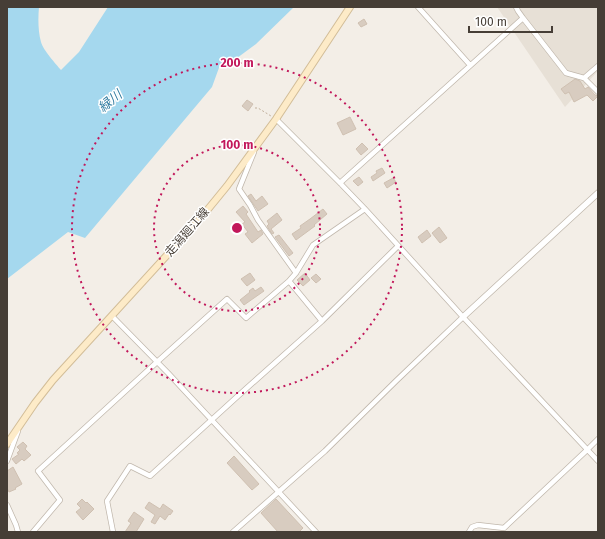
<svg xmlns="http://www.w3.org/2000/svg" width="605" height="539" font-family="'Fira Sans','Noto Sans JP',sans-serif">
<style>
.residential{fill:#e7e0d6}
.water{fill:#a5d8ee}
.building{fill:#d8ccc0;stroke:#cfc0b1}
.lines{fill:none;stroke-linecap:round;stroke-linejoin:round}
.minor-casing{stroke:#c1b8ad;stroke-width:6}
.tertiary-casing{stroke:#c1b8ad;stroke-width:7}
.secondary-casing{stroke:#d2bd98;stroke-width:8}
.path{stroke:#c0af9c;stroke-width:1;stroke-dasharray:2 2;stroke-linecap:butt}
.minor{stroke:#fff;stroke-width:4.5}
.tertiary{stroke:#fff;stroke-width:5.5}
.secondary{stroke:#fdebc8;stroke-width:6}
.ring{fill:none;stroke:#c2185b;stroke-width:2;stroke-dasharray:2 4}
.labels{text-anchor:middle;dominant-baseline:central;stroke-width:3;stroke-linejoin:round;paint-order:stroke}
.street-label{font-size:12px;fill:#463e36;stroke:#fff}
.water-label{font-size:13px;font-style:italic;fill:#2f7ba0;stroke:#fff}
.centre{fill:#c2185b;stroke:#fff;stroke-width:2}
.ring-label{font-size:12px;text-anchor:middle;font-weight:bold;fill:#c2185b;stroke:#fff;stroke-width:3;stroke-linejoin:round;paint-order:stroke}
</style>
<rect width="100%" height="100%" fill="#f3eee7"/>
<!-- residential -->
<path class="residential" d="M497,7H598V71L565,107Z"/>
<!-- water -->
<path class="water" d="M7,7H39C38,18 38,31 41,42C43,50 56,64 61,70L79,52L108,7H294L256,44L237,58L220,65L212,87L85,238L68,232L7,279Z"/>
<!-- building -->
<path class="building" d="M364,19L367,24L361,27L358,23Z
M575,79L580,81L585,89L588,87L595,95L598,96L593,101L587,95L574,102L569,92L565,94L561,89Z
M247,100L253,104L248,111L242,106Z
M350,117L356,129L343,135L337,123Z
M362,143L368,149L361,155L356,149Z
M382,168L385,173L373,181L371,177L377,173L376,171Z
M359,177L363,182L358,186L353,181Z
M393,178L396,182L387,188L384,183Z
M251,194L256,201L262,196L268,204L258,211L248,196Z
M243,206L248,212L246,214L258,232L261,230L263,234L252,243L245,234L248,232L242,224L245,222L236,212Z
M323,209L327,214L314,225L315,226L296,240L292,234L301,228L300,226L310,219Z
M277,213L282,220L271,229L274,233L272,234L267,226L269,224L267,221Z
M439,227L447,238L440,243L432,233Z
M427,230L431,236L422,243L418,237Z
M279,235L293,253L289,256L275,237Z
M250,273L255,280L247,286L241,279Z
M305,273L310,280L303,286L297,280Z
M316,274L321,279L316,283L311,278Z
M261,287L264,291L244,305L240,300L250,292L249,291L253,288L255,291Z
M23,442L27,446L25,449L31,455L24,461L22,459L16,464L12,459L19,454L17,453L20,450L17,447Z
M234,456L259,484L252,490L227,463Z
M13,467L22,484L15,488L16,489L9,492L7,488V471Z
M82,499L86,503L87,502L94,509L83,520L76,512L81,508L77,504Z
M276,499L303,528L299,532H278L261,513Z
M149,502L160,509L163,504L173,511L170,515L169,514L165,520L160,516L155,524L151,522L155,515L145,508Z
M134,512L144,519L136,532H125L131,523L128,521Z"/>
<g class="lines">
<defs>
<path id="minor" d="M418,7L470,65
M516,7L518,11L523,18L566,73L584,78L598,92
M584,78L598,66
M276,119L340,183L365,209L463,317L598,461
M254,152L239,189L250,205L258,220L296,273
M340,183L523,18
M289,281L322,321
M112,316L168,373L316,532
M7,461L18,431
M7,505L16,525L18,532
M33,532L60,500L38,471L157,362L227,299L246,318L289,281L296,273L313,245L365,209
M113,532L107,501L130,466L150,476L239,395L322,321L398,246
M233,532L325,451L396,381L463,317
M469,532L472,527L478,525L504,528L587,450L598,439"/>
<path id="tertiary" d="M463,317L598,193"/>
<path id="secondary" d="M7,444L35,403L53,380L200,219L227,186L276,119L350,7"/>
</defs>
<!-- minor casing -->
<use href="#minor" class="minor-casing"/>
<!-- tertiary casing -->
<use href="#tertiary" class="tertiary-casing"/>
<!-- secondary casing -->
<use href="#secondary" class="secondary-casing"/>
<!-- path -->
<path class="path" d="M255,108H258L271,116"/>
<!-- minor -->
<use href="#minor" class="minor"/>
<!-- tertiary -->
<use href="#tertiary" class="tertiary"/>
<!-- secondary -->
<use href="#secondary" class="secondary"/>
</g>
<!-- distance rings -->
<g class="ring">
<circle cx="237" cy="228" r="83"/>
<circle cx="237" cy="228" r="165"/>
</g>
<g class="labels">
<!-- street labels -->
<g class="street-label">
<text transform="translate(187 232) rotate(-49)">走潟廻江線</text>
</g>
<!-- water labels -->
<g class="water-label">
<text transform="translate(110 101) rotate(-39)">緑川</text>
</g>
</g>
<circle cx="237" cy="228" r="6" class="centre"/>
<g class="ring-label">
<text x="237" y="67">200 m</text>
<text x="237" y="149">100 m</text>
</g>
<!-- border -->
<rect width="605" height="539" fill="none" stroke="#463e36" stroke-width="16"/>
<!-- scale -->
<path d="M469 26v6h83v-6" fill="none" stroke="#463e36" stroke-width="2"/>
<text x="475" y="26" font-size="12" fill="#463e36" stroke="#ffffff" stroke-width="3" paint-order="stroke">100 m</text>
</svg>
